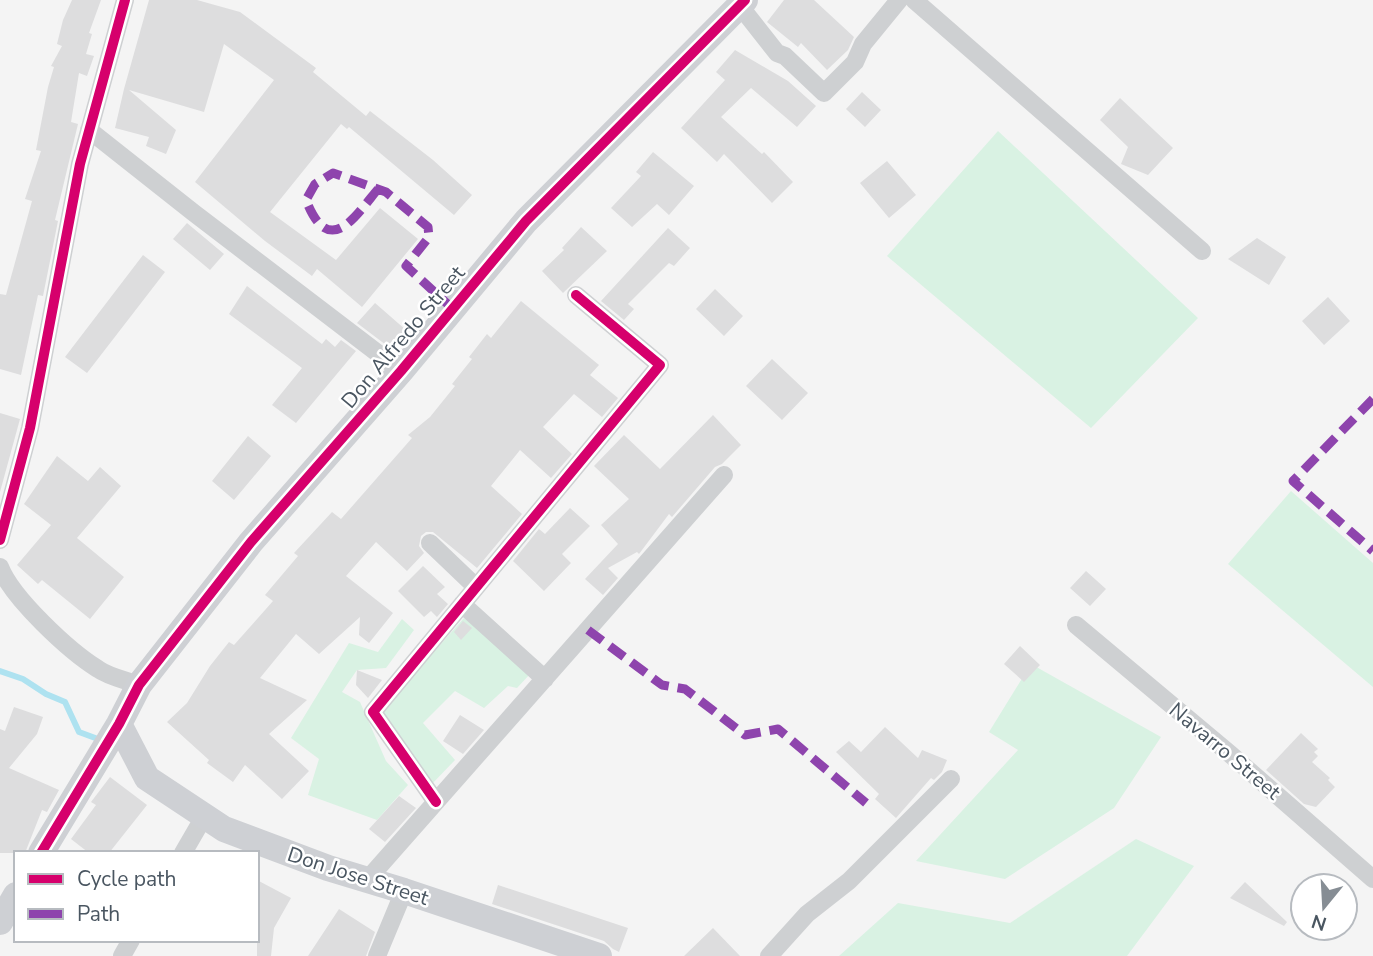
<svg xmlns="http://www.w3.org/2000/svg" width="1373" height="956" font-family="'Nunito Sans',sans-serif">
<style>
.green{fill:#d9f2e3}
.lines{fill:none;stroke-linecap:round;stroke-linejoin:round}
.stream{stroke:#aee2f0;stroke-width:6}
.building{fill:#ddddde}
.street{stroke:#ced0d2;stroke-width:18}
.secondary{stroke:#ced0d4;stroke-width:26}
.quiet{stroke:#8e44ad;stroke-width:9;stroke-dasharray:18 9;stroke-linecap:butt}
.cycleway-casing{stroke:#fff;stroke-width:15}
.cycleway{stroke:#d6006c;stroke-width:10}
.labels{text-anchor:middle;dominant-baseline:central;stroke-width:5;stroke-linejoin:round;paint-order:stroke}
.street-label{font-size:21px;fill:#4a5661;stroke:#fff}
</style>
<rect width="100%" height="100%" fill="#f4f4f4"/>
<!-- green -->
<path class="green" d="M998,131L1198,318L1091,428L887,256Z
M1291,491L1373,563V687L1228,564Z
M464,618L531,673L517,688L508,686L484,708L455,691L423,723L455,760L431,785L382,710Z
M402,619L414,630L386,668L357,670L342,692L360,702L386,761L408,785L377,820L308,795L319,759L291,738L349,643L378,652Z
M1031,664L1161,737L1114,808L1005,879L916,861L1018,750L989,732Z
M1136,839L1194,866L1127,956H839L898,903L1010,923Z"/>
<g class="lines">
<!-- stream -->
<path class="stream" d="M0,671L23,679L46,694L65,702L79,732L98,739"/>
</g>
<!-- building -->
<path class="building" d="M72,0H101L89,33L92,34L86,54L94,56L87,76L79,73L71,122L78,124L55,220L58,221L43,296L38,295L21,375L0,369V294L6,295L32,201L25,199L41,151L36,150L48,87L54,67L51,66L62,46L57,44L63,20Z
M149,0H197L240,12L316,68L313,72L366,116L370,111L433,160L472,195L454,215L349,127L347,129L341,124L270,212L336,260L380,208L418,239L362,307L317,269L312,276L265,241L195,182L274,80L224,44L204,112L129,90L176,130L166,154L146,146L149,137L115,128L124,89Z
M784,0H814L854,37L848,50L827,70L801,43L798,47L767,22Z
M735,50L788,81L816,106L797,127L751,88L721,117L762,154L764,152L793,182L772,203L724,154L717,162L681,128L725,80L716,72Z
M862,92L881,110L865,127L846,109Z
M1120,98L1173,148L1148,175L1121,164L1128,147L1100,120Z
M653,152L694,186L669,215L657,204L632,227L611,208L641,176L636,172Z
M887,161L916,195L889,218L860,183Z
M187,223L224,254L210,270L173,239Z
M581,227L607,251L563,293L542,271L564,250L562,248Z
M668,228L690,248L674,266L669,263L628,304L634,309L624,320L601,301Z
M1257,238L1286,257L1269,285L1228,259Z
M143,255L165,272L87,373L65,357Z
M247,286L322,344L326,339L335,347L341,340L356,351L296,423L272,405L302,368L229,314Z
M715,289L743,316L724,336L696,309Z
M1328,297L1350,321L1324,345L1302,321Z
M521,301L599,365L590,375L618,398L602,417L574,394L543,427L572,454L551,478L520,450L491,486L522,514L477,568L433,532H426L421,536L419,546L424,553L407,571L376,542L346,576L393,613L369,643L359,635L360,617L319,654L296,634L260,678L307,700L269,734L309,771L282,799L245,765L233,782L207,763L209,760L167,722L187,703L210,666L229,642L234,645L273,601L265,595L298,556L294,553L332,512L341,519L412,438L408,435L430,417L455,386L452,384L472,359L469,357L487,334L491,338Z
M375,303L406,330L390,348L357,323Z
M772,359L808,393L782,420L746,386Z
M0,413L20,419L0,492Z
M713,415L741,445L722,464L715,467L672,517L669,514L639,554L637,552L608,568L618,578L603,595L585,579L618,544L601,525L629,499L594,466L624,435L660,469Z
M248,436L271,456L234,500L212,481Z
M57,456L88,481L100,467L121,486L77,538L124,577L90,619L42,580L38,584L17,565L51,525L24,504Z
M570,508L590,526L562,554L571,563L544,591L513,561L539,529L545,534Z
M423,566L445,587L437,594L448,604L437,617L431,611L424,617L398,591Z
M1086,571L1106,589L1090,606L1070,588Z
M463,621L472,628L461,640L454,632Z
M1020,646L1040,665L1024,682L1004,664Z
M357,670L382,680L368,698L356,685Z
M14,707L43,717L37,734L9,768L59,790L47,812L42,810L25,853H0V729L5,731Z
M460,715L484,730L463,754L443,741Z
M885,727L918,758L922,750L947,760L942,772L934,780L931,778L896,818L875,799L879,794L836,752L849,741L861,752Z
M1301,733L1318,749L1314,752L1318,756L1312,762L1330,778L1328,780L1335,787L1316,807L1304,804L1266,770Z
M110,777L147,805L109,853H89L71,839L96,805L91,802Z
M399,796L416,808L385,842L369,829Z
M257,880L291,898L274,928L271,956H257Z
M1245,882L1287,922L1284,926L1230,898Z
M498,885L628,928L619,952L613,949L604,941L492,904Z
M339,909L375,932L366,956H308Z
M713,928L740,956H684Z"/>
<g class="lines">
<!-- street -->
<path class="street" d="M914,0L1202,251
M740,6L777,53L785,56L824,93L855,62L863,44L899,0
M89,130L194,213L401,371
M0,540L30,428L80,164L125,0
M430,543L476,587
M0,567C12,598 69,651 98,669C109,677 126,680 139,685
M462,604L545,679
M1076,625L1230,754L1373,879
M436,802L373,712L660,365L576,295
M183,853L205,815
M367,880L724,475
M122,956L131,940
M377,956L404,891
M769,956L807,914L849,881L951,779"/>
<!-- secondary -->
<path class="secondary" d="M119,724L147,778L224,829L328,868L404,891L599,956
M41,853L119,724L139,685L251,542L401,371L526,221L745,0
M0,922L16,895"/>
<!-- quiet -->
<path class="quiet" d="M378,189C354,218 329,259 306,200L315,184L333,173L386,192L428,227L429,237L406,266L453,309
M1373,399L1293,481L1373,551
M588,630L662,685L685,689L745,735L778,729L866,803"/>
<defs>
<path id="cycleway" d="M0,540L30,428L80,164L125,0
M436,802L373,712L660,365L576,295
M41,853L119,724L139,685L251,542L401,371L526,221L745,0"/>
</defs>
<!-- cycleway casing -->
<use href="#cycleway" class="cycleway-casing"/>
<!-- cycleway -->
<use href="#cycleway" class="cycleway"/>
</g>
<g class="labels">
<!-- street labels -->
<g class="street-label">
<text transform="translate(403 337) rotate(-50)">Don Alfredo Street</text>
<text transform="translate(1225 751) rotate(40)">Navarro Street</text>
<text transform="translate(358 876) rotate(18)">Don Jose Street</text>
</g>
</g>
<!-- legend -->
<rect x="14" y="851" width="245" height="91" fill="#ffffff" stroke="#b7bbc0" stroke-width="2"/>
<rect x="28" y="874" width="35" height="10" fill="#d6006c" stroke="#b7bbc0" stroke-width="2"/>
<text x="77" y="886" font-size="21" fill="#4a5661">Cycle path</text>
<rect x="28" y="909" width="35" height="10" fill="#8e44ad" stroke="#b7bbc0" stroke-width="2"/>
<text x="77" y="921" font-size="21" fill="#4a5661">Path</text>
<!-- north arrow -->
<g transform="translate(1324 907) rotate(198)"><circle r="33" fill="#ffffff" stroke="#b7bbc0" stroke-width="2"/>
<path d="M0-5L12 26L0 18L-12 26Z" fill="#868d94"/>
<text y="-10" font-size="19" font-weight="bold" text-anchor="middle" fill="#4a5661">N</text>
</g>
</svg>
